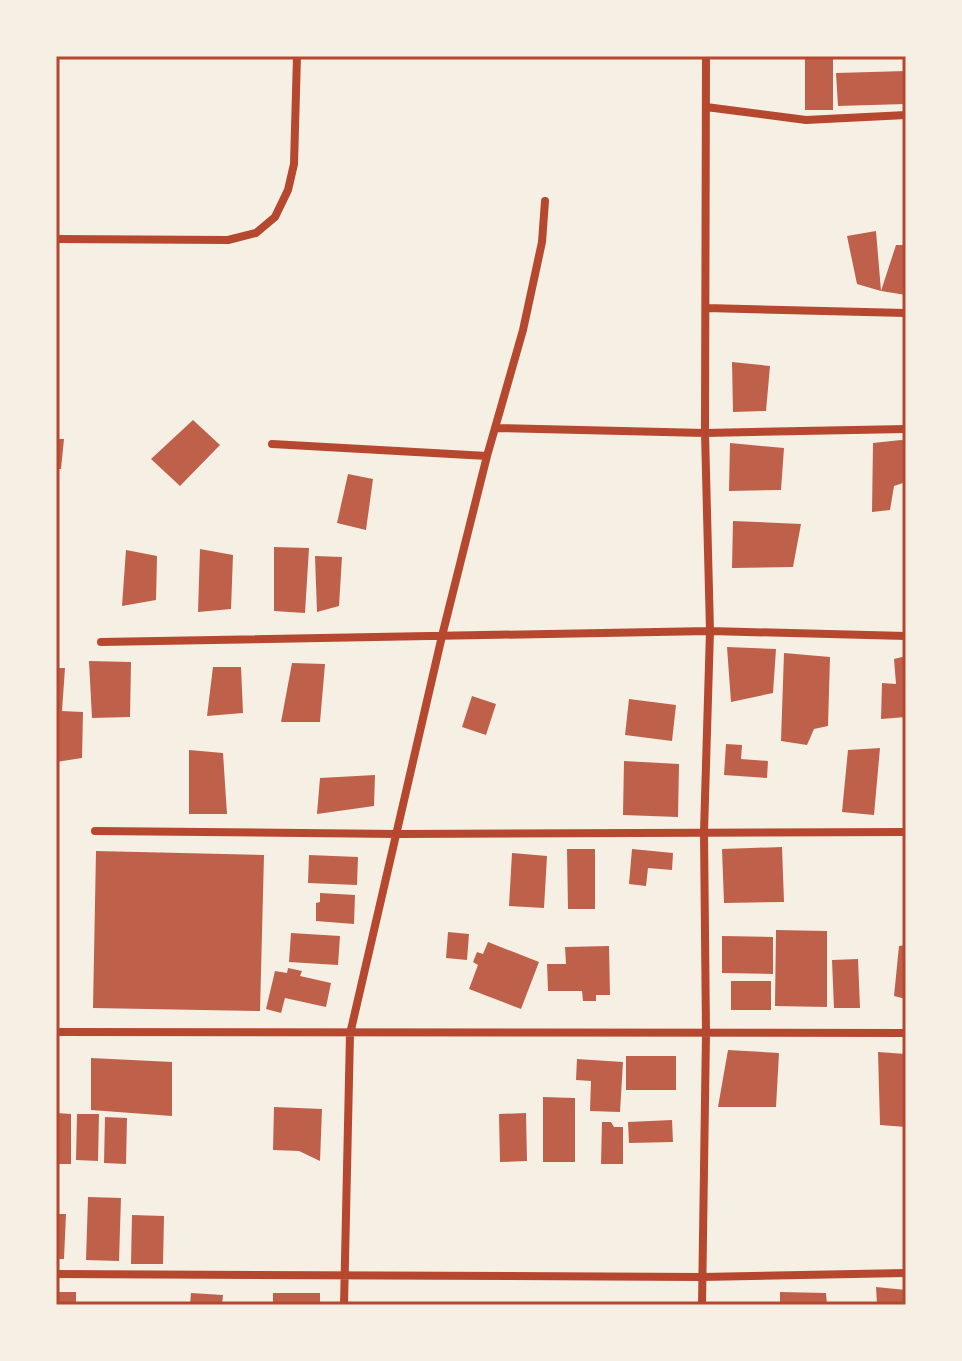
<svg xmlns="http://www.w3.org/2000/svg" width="962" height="1361" font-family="'Public Sans',sans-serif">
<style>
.building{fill:#bf614a}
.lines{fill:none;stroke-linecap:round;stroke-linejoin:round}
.minor{stroke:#b5482f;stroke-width:8}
.neatline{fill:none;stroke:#b5482f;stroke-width:3}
</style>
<rect width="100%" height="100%" fill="#f6efe4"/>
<!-- building -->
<path class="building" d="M805,56H833V110H805Z
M906,71V104L838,106L836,73Z
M876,231L881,291L896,245H906V295L881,291L857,284L847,236Z
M732,362L770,366L766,411L733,412Z
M193,420L220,445L180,486L151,459Z
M56,439H64L61,469H56Z
M901,440L906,441V482L894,486L890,510L872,512L873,443Z
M730,443L784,448L781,490L729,491Z
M348,474L373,479L366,530L337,523Z
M733,521L801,524L793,567L732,568Z
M274,547L309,548L305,613L274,611Z
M200,549L233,555L231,609L198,612Z
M126,550L157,556L156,600L122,606Z
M315,556L342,557L339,606L317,612Z
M727,647L776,649L773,693L731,702Z
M784,653L830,657L828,726L814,729L807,745L781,741Z
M906,656V717L881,719L882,683L896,684L894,659Z
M89,661L131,662L130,717L92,718Z
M292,663L325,664L320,722H281Z
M213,667H241L243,713L207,716Z
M56,668H65L62,711L83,712L82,758L56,762Z
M472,696L496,704L486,735L462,727Z
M629,699L676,705L672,741L625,735Z
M726,744L742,745L741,759L768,761L767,778L724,775Z
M880,748L874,815L842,812L848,750Z
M189,750L223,753L227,814H189Z
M624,761L679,764L678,817L623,815Z
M375,775L374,806L317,814L320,778Z
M782,847L784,902L724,903L722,849Z
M567,849H595V909H568Z
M632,849L673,853L672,870L648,868L646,886L629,884Z
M96,851L264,855L260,1011L93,1008Z
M512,853L547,856L544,908L509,906Z
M309,855L358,857L357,885L308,883Z
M320,893L355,895L354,924L316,921V903L320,902Z
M776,930L827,931V1007L775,1006Z
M448,932L469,934L467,960L446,958Z
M291,933L340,936L338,965L289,962Z
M722,936L773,937V974L722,973Z
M488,942L539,962L521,1009L469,989L478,965L473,962L477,952L483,954Z
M906,945V999L894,996L899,946Z
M609,946L610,995H596V1001H583L582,991H548L547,964H566L565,947Z
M858,959L860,1008H834L832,960Z
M288,968L302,971L300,976L331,983L326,1007L285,998L281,1013L266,1009L275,971L287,973Z
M731,981H771V1010H731Z
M728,1050L779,1053L776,1107H718Z
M878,1052L906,1054V1127L880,1125Z
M626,1056H676V1090H626Z
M91,1058L172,1062V1116L91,1110Z
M577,1059L623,1062L620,1112L590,1111L591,1081L576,1080Z
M543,1097L575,1098V1162H543Z
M274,1107L322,1109L320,1161L299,1151L273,1150Z
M56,1113L71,1114V1164H56Z
M526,1113L527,1161L500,1162L499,1114Z
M77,1114H99L98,1161L76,1160Z
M105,1117L127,1118L126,1164L104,1163Z
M672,1120L673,1142L629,1143L628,1122Z
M602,1122H611L614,1127H623V1164H601Z
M88,1197L121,1198L119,1261L86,1260Z
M56,1214H66L64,1259H56Z
M132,1215L164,1216L163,1264H131Z
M876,1287L906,1290V1305H877Z
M56,1292H76V1305H56Z
M780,1292L826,1293L827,1305H780Z
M191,1293L223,1295L222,1305H190Z
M273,1293H320V1305H273Z"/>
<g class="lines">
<!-- minor -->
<path class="minor" d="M706,107L806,120L906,115
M56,239L228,240L256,233L275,217L288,190L294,164L297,56
M706,308L906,313
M495,428L705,433L906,429
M272,444L487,456
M101,642L710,631L906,636
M95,831L398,834L906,832
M56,1032L906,1033
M56,1274L702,1277L906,1273
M344,1305L350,1034L442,636L487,456L523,330L542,242L545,201
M702,1305L706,1033L704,832L710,631L705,433L706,56"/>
</g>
<!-- border -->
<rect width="962" height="1361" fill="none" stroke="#f6efe4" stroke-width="116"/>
<rect x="58" y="58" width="846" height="1245" class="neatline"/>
</svg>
